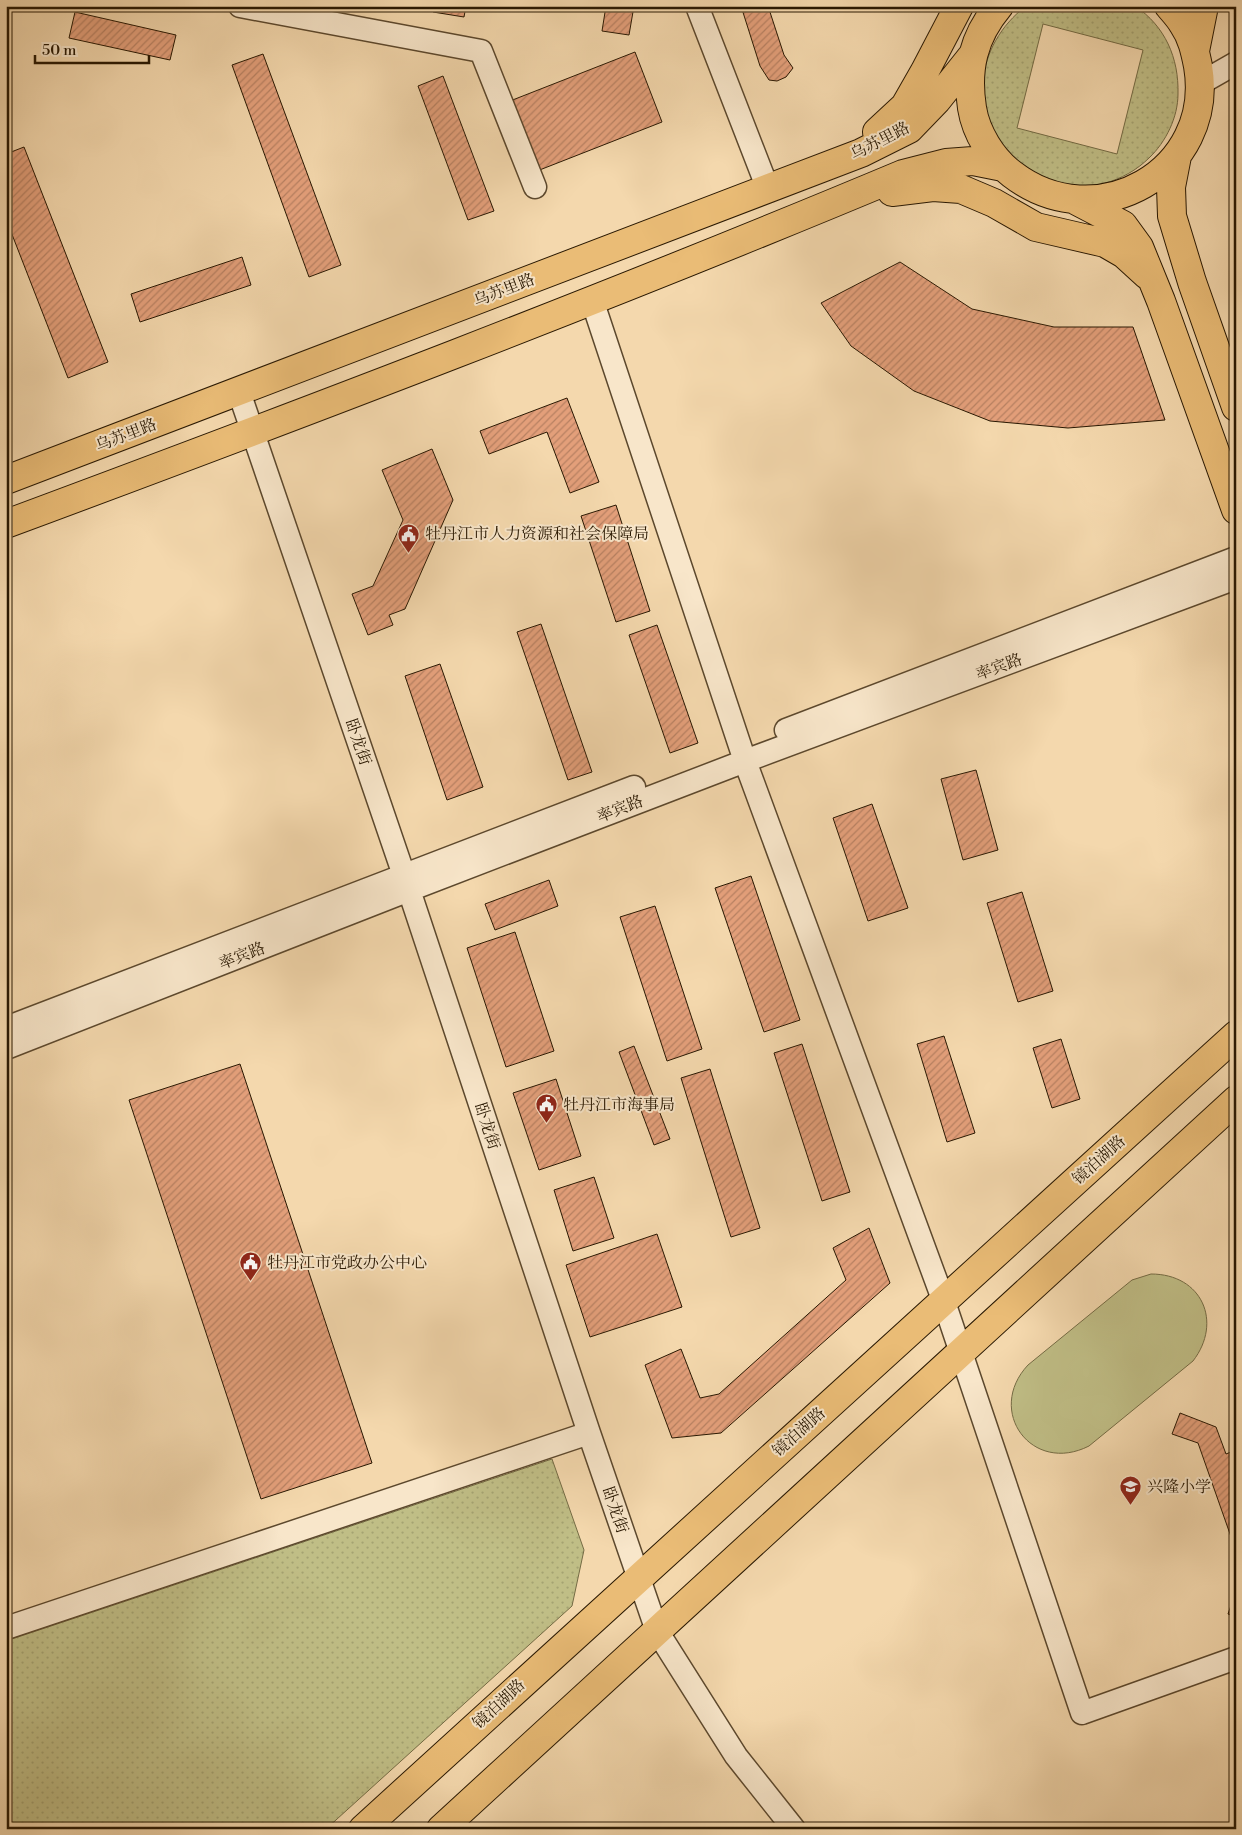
<svg xmlns="http://www.w3.org/2000/svg" width="1242" height="1835" font-family="'Libre Bodoni','Noto Serif SC',serif">
<style>
.grass{fill:url(#grass-dots);stroke:#746b44;fill-rule:evenodd}
.park{fill:#c0be86;stroke:#746b44}
.building{fill:url(#building-hatch);stroke:#291802}
.lines{fill:none;stroke-linecap:round;stroke-linejoin:round}
.minor-casing{stroke:#5c482d;stroke-width:25}
.major-casing{stroke:#291802;stroke-width:30}
.path{stroke:#291802;stroke-width:2.5;stroke-dasharray:1 2.5;stroke-linecap:butt}
.minor{stroke:#f8e6ca;stroke-width:22}
.major{stroke:#eabc76;stroke-width:28}
.labels{text-anchor:middle;dominant-baseline:central;stroke-width:4;stroke-linejoin:round;paint-order:stroke}
.street-label{font-size:16px;fill:#291802;stroke:#f8e6ca}
.poi-label{font-size:16px;fill:#291802;stroke:#f8e6ca;text-anchor:start}
</style>
<defs>
<pattern id="grass-dots" width="8" height="8" patternUnits="userSpaceOnUse" patternTransform="scale(1.25)"><rect width="8" height="8" fill="#c0be86"/><path d="M2 2h.1M6 6h.1" fill="none" stroke="#a5a372" stroke-width="1.8" stroke-linecap="round"/></pattern>
<pattern id="building-hatch" width="6" height="6" patternUnits="userSpaceOnUse" patternTransform="scale(1.25)"><rect width="6" height="6" fill="#e39f7a"/><path d="M-1 1l2-2M0 6l6-6M5 7l2-2" fill="none" stroke="#b88162"/></pattern>
</defs>
<rect width="100%" height="100%" fill="#f4d8ad"/>
<filter id="stains"><feTurbulence type="fractalNoise" baseFrequency=".004" numOctaves="4"/><feColorMatrix values="0 0 0 0 .2 0 0 0 0 .09 0 0 0 0 .02 0 0 0 .5 -.17"/></filter>
<radialGradient id="worn" r=".72"><stop offset=".6" stop-color="#630" stop-opacity="0"/><stop offset="1" stop-color="#630" stop-opacity=".3"/></radialGradient>
<!-- grass -->
<path class="grass" d="M1026,6H1135C1165,26 1179,58 1178,94C1178,117 1166,142 1149,158C1125,182 1085,194 1051,182C1045,180 1040,175 1034,172C1028,169 1020,166 1015,161C966,115 975,45 1026,6ZM1043,24L1143,50L1117,154L1017,128Z
M552,1459L584,1550L572,1606L326,1829H6V1641Z"/>
<!-- park -->
<path class="park" d="M1151,1274C1202,1274 1223,1322 1193,1361L1089,1446C1032,1475 985,1411 1028,1365L1132,1280Z"/>
<!-- building -->
<path class="building" d="M434,6H466L464,17L433,12Z
M606,6H634L629,35L602,31Z
M741,6H768L784,55L793,68L786,77L777,81L769,80L760,66Z
M75,12L176,35L170,60L69,38Z
M635,52L662,122L537,171L510,101Z
M263,54L341,265L309,277L232,65Z
M443,76L494,211L468,220L418,86Z
M24,147L108,362L68,378L6,219V154Z
M242,257L251,285L140,322L131,294Z
M900,262L972,309L1054,327H1133L1165,420L1068,428L990,421L914,391L851,346L821,303Z
M567,398L599,482L570,493L547,432L489,454L480,431Z
M432,449L453,500L405,609L389,615L393,625L368,635L352,594L373,586L403,520L382,470Z
M616,505L650,611L616,622L581,516Z
M541,624L592,772L568,780L517,632Z
M657,625L698,743L670,753L629,635Z
M440,664L483,787L447,800L405,676Z
M976,770L998,850L963,860L941,779Z
M872,804L908,908L868,921L833,818Z
M751,876L800,1020L764,1032L715,888Z
M549,880L558,906L495,930L485,904Z
M1022,892L1053,991L1018,1002L987,903Z
M655,906L702,1049L667,1061L620,917Z
M515,932L554,1051L506,1067L467,948Z
M944,1036L975,1133L947,1142L917,1044Z
M1061,1039L1080,1099L1052,1108L1033,1048Z
M802,1044L850,1192L822,1201L774,1053Z
M634,1046L670,1139L654,1145L619,1052Z
M240,1064L372,1463L261,1499L129,1100Z
M710,1069L760,1228L731,1237L681,1078Z
M556,1079L581,1156L539,1170L513,1093Z
M594,1177L614,1238L573,1251L554,1190Z
M869,1228L890,1283L721,1433L672,1438L645,1365L681,1349L700,1398L719,1394L846,1280L833,1248Z
M657,1234L682,1307L590,1337L566,1265Z
M1180,1413L1216,1427L1226,1454L1236,1450V1551L1198,1443L1172,1434Z
M1236,1591V1617L1228,1614Z"/>
<g class="lines">
<defs>
<path id="minor" d="M240,6L481,51L535,187
M697,6L768,189
M1201,83L1236,63
M592,300L745,761L944,1302L1082,1713L1236,1658
M239,392L409,890L589,1433L657,1631L736,1756L794,1829
M786,730L1236,558
M6,1028L634,787
M6,1048L409,890L745,761L1236,578
M6,1628L589,1433"/>
<path id="major" d="M999,6C973,37 966,69 972,108C976,133 992,159 1012,174C1096,239 1216,172 1198,66C1195,51 1192,37 1183,24C1179,17 1174,12 1169,6
M1195,51L1204,6
M877,132L905,106L925,71L959,6
M1177,156L1171,187L1172,216L1192,282L1236,407
M892,192L933,187L961,189L994,203L1036,227L1105,243L1124,254L1147,275
M1077,201L1123,225L1139,247L1161,301L1236,510
M6,480L861,153L909,129L937,100L972,56
M6,524C307,412 607,298 903,174L946,163L973,161L1003,167
M363,1829C652,1563 945,1300 1236,1035
M441,1829L1236,1100"/>
</defs>
<!-- minor casing -->
<use href="#minor" class="minor-casing"/>
<!-- major casing -->
<use href="#major" class="major-casing"/>
<!-- path -->
<path class="path" d="M1231,6L1236,13"/>
<!-- minor -->
<use href="#minor" class="minor"/>
<!-- major -->
<use href="#major" class="major"/>
</g>
<!-- icons -->
<defs>
<symbol id="civic-pin" viewBox="-11 -11 22 30"><path d="M0 17L-7.5 6A9.5 9.5 0 1 1 7.5 6Z" fill="#8f2418" stroke="#f8e6ca"/><path d="M-.6-6.5H3V-4.5H.6V-3L4-1V1h2V6H-6V1h2V-1L-.6-3ZM-1.2 2.5V6h2.4V2.5Z" fill="#fff"/></symbol>
<symbol id="school-pin" viewBox="-11 -11 22 30"><path d="M0 17L-7.5 6A9.5 9.5 0 1 1 7.5 6Z" fill="#8f2418" stroke="#f8e6ca"/><path d="M0-5L7-2L0 1L-7-2ZM-4 1L0 2.5L4 1V4Q0 6-4 4Z" fill="#fff"/></symbol>
</defs>
<g fill-rule="evenodd">
<use href="#civic-pin" x="396" y="522" width="25" height="34"/>
<use href="#civic-pin" x="534" y="1092" width="25" height="34"/>
<use href="#civic-pin" x="238" y="1250" width="25" height="34"/>
<use href="#school-pin" x="1118" y="1474" width="25" height="34"/>
</g>
<g class="labels">
<!-- street labels -->
<g class="street-label">
<text transform="translate(880 141) rotate(-27)">乌苏里路</text>
<text transform="translate(504 290) rotate(-21)">乌苏里路</text>
<text transform="translate(126 435) rotate(-21)">乌苏里路</text>
<text transform="translate(999 667) rotate(-20)">率宾路</text>
<text transform="translate(358 742) rotate(71)">卧龙街</text>
<text transform="translate(620 809) rotate(-21)">率宾路</text>
<text transform="translate(242 956) rotate(-21)">率宾路</text>
<text transform="translate(487 1126) rotate(72)">卧龙街</text>
<text transform="translate(1099 1160) rotate(-42)">镜泊湖路</text>
<text transform="translate(799 1432) rotate(-42)">镜泊湖路</text>
<text transform="translate(615 1510) rotate(71)">卧龙街</text>
<text transform="translate(499 1704) rotate(-43)">镜泊湖路</text>
</g>
<!-- poi labels -->
<g class="poi-label">
<text x="425" y="534">牡丹江市人力资源和社会保障局</text>
<text x="563" y="1105">牡丹江市海事局</text>
<text x="267" y="1263">牡丹江市党政办公中心</text>
<text x="1147" y="1487">兴隆小学</text>
</g>
</g>
<!-- margin -->
<rect width="1242" height="1835" fill="none" stroke="#f4d8ad" stroke-width="25"/>
<rect x="8" y="8" width="1227" height="1820" fill="none" stroke="#291802" stroke-width="2.5"/>
<rect x="12" y="12" width="1217" height="1810" fill="none" stroke="#291802"/>
<!-- scale -->
<path d="M35 55v8h114v-8" fill="none" stroke="#291802" stroke-width="2.5"/>
<text x="42" y="55" font-size="15" fill="#291802" stroke="#f8e6ca" stroke-width="4" paint-order="stroke">50 m</text>
<rect width="100%" height="100%" filter="url(#stains)"/>
<rect width="100%" height="100%" fill="url(#worn)"/>
</svg>
